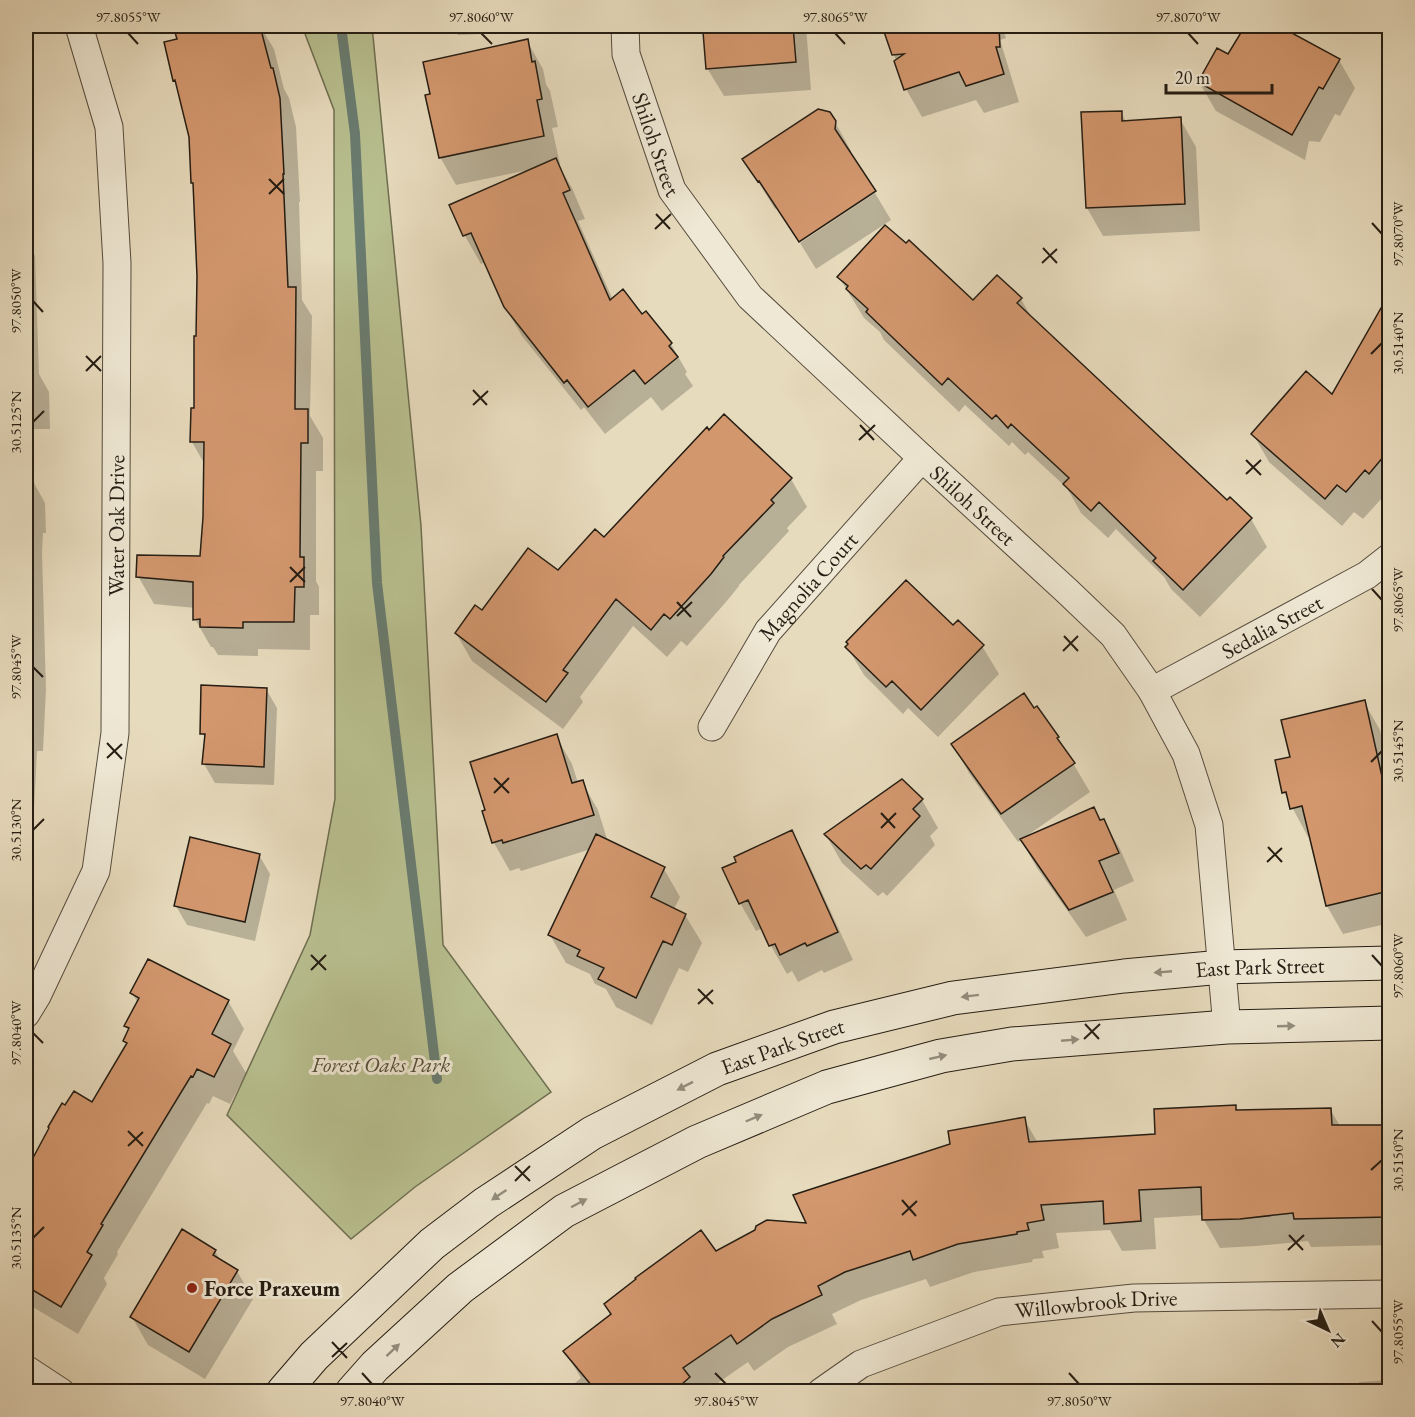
<svg xmlns="http://www.w3.org/2000/svg" width="1415" height="1417" font-family="'EB Garamond',serif">
<style>
.green{fill:#b8bf8f;stroke:#6e6e51;stroke-width:1.5}
.shadow{fill:#0003}
.lines{fill:none;stroke-linecap:round;stroke-linejoin:round}
.stream{stroke:#697c70;stroke-width:10}
.building{fill:#d3976e;stroke:#251d13;stroke-width:1.5}
.street-casing{stroke:#564c3e;stroke-width:29}
.secondary-casing{stroke:#251d13;stroke-width:35}
.street{stroke:#efe8d4;stroke-width:27}
.secondary{stroke:#efe8d4;stroke-width:33}
.oneway{fill:#948d7d}
.ticks{fill:none;stroke:#251d13;stroke-width:2}
.poi-dot{fill:#8f2418;stroke:#efe8d4;stroke-width:2}
.labels{text-anchor:middle;dominant-baseline:central;stroke-width:6;stroke-linejoin:round;paint-order:stroke}
.street-label{font-size:22px;fill:#251d13;stroke:#efe8d4}
.park-label{font-size:22px;font-style:italic;fill:#514e38;stroke:#efe8d4}
.poi-label{font-size:22px;font-weight:bold;fill:#251d13;stroke:#efe8d4;text-anchor:start}
.neatline{fill:none;stroke:#251d13;stroke-width:2}
.ticks-label{font-size:15px;text-anchor:middle;fill:#251d13}
</style>
<rect width="100%" height="100%" fill="#e7dbbd"/>
<filter id="stains"><feTurbulence type="fractalNoise" baseFrequency=".00333" numOctaves="4"/><feColorMatrix values="0 0 0 0 .2 0 0 0 0 .09 0 0 0 0 .02 0 0 0 .5 -.17"/></filter>
<radialGradient id="worn" r=".72"><stop offset=".6" stop-color="#630" stop-opacity="0"/><stop offset="1" stop-color="#630" stop-opacity=".3"/></radialGradient>
<!-- green -->
<path class="green" d="M302,26H372L421,526L443,945L551,1092L415,1187L351,1239L227,1115L310,935L335,799L334,110Z"/>
<!-- shadow -->
<path class="shadow" d="M179,26H231V27L237,26H260L274,49L284,89L289,98L296,127L300,202H299L302,300L312,316L310,416L323,438V471H316V581L319,587V615H310V650L258,649V656L218,655L213,647H211L195,619V608L154,604L138,576L201,558L205,517V465L192,442L195,410L198,276L195,187L192,182L190,136L178,86L175,80L186,38Z
M453,26H550V31L458,35Z
M715,26H806L811,90L724,96L707,68L715,32Z
M884,26H1002L1006,38L1000,40L1019,102L984,113L976,100L922,117L906,89Z
M1246,26H1276L1339,60L1355,88L1340,116L1335,114L1320,142L1309,141L1305,160L1216,111L1199,82L1229,56Z
M527,41L543,69L546,84L550,91L558,127L552,128L560,164H558L572,188L585,219L578,221L613,300L642,316L671,344L687,372L685,374L693,386L662,411L651,397L605,434L584,407L581,410L522,336L505,307L485,262L481,264L465,236L451,206L528,170L456,185L440,157Z
M1121,112L1126,122L1180,119L1196,147L1200,231L1103,236L1087,208Z
M835,122L851,151V156L874,191L798,241L777,208L775,209L744,159Z
M875,193L891,220L816,269L800,243Z
M26,239L35,256L39,374L49,392L50,429H32L34,483L45,503L46,533H43L42,553L46,689L43,751H37L34,809H31L30,825L26,824Z
M839,277L973,302L997,277L1021,299L1033,320L1227,502L1251,519L1267,547L1200,617L1171,589L1164,577L1116,529L1108,538L1081,513L1067,488L1028,452L1025,455L1012,442L1009,446L965,405L959,412L884,340L880,332L864,318Z
M1390,297V405L1367,392L1351,364Z
M1306,373L1390,445V496L1386,501L1382,498L1363,519L1354,512L1342,526L1269,462L1253,434Z
M791,479L807,507L787,528L789,531L739,585V586L726,602L687,646L681,641L667,657L633,626L580,697L583,702L563,729L472,661L456,633L483,612L558,572L604,539Z
M953,627L982,646L999,674L938,737L908,708L903,714L864,675L847,647Z
M266,689L277,708L274,785L215,783L204,764L206,740L202,733Z
M1364,702L1380,730L1390,771V923L1343,934L1327,906L1311,836L1308,837L1284,792L1292,758Z
M556,736L572,764L578,783L582,782L598,810L608,842L664,869L680,897L674,909L685,915L702,943L688,972L679,968L652,1025L616,1007L606,989L595,984L590,974L566,963L550,935L591,849L521,871L519,868L510,871L494,843L484,812Z
M1058,738L1090,792L1025,837L1094,809L1101,822L1104,821L1120,849L1134,881L1114,890L1127,920L1086,937L1037,868L1021,840L1018,842L969,773L953,745Z
M922,800L938,828L930,836L935,845L887,896L883,892L878,896L842,863L826,835Z
M791,832L807,860L853,960L824,973L822,970L798,982L792,971L787,974L771,946L763,928L756,931L740,903Z
M259,855L270,874L255,941L187,925L176,906Z
M132,993L228,1001L244,1029L233,1051L246,1073L230,1104L213,1096L209,1104L207,1103L117,1252L118,1254L104,1278L107,1284L78,1334L26,1303V1174L51,1129L93,1104L127,1045L125,1041L129,1032L126,1026L138,1003Z
M1235,1106L1238,1112L1330,1109L1340,1126H1390V1245L1311,1247L1308,1241L1256,1246L1220,1248L1204,1220V1215L1154,1218L1156,1249L1122,1251L1110,1230L1056,1233L1059,1248L1042,1251L1044,1258L1033,1259L1032,1262L974,1272L930,1287L926,1279L861,1300L832,1314L837,1324L788,1347L754,1371L748,1362L705,1392H564L581,1378L565,1351L716,1253L809,1225L952,1145L1024,1119L1038,1143L1156,1135Z
M215,1251L221,1261L237,1271L253,1299L205,1379L148,1345L132,1317Z
M1390,1380V1392H1298V1384L1359,1383V1382Z
M1235,1385L1239,1392H1198V1386Z
M1132,1388L1134,1392H1109Z"/>
<g class="lines">
<!-- stream -->
<path class="stream" d="M341,26L355,134L377,583L437,1079"/>
</g>
<!-- building -->
<path class="building" d="M173,26H260L271,68H273L280,98L284,174H283L288,287H296L295,409H308V443H301L300,557H304V587H295L294,622H243V628L200,627V619L193,620V582L136,577L137,555L200,556L203,517L204,442H190L191,408H194V336H196L197,276L193,183H191L189,137L175,80L173,81L164,42L177,39Z
M722,26H793L796,62L706,69L703,32L723,30Z
M882,26H999L1000,47H996L1004,74L966,86L959,72L904,90L894,61L904,54L892,55Z
M1245,26H1279L1340,59L1323,89L1319,87L1292,135L1198,82L1217,48L1228,54Z
M528,39L532,62L535,61L542,99L537,100L544,136L439,158L425,95L430,94L423,62Z
M818,109L830,112L836,121L835,129L876,191L799,242L759,181L758,182L742,159Z
M1122,111V121L1181,117L1185,204L1086,208L1081,112Z
M556,158L570,190L563,193L610,300L623,289L642,314L646,311L672,343L669,346L678,357L645,384L634,370L588,407L567,380L564,383L504,307L471,233L463,236L449,205Z
M885,225L906,243L909,240L973,300L997,275L1022,298L1017,303L1227,500L1230,497L1252,518L1183,590L1153,561L1156,558L1099,502L1091,511L1063,484L1069,478L1011,424L1008,428L996,415L992,419L948,378L942,385L866,312L868,309L846,289L848,286L837,277Z
M1389,294V450L1369,474L1365,470L1346,492L1337,485L1325,499L1251,434L1306,371L1332,394Z
M724,414L792,478L771,500L774,503L723,556L724,557L711,574L670,619L664,614L651,630L616,599L563,670L568,673L546,702L455,633L475,605L482,610L528,548L558,570L595,529L604,537L707,427L709,430Z
M906,580L953,625L958,620L984,645L921,710L892,681L886,687L845,647L848,644L846,642Z
M201,685L267,688L264,767L202,764L205,734H200Z
M1024,693L1034,708L1037,706L1059,737L1057,738L1075,763L1001,814L951,744Z
M1365,700L1389,808V891L1326,906L1302,806L1290,809L1286,792L1282,793L1275,760L1290,757L1281,720Z
M557,734L572,783L583,780L594,815L503,843L502,840L492,843L482,811L485,810L470,762Z
M902,779L923,799L913,809L920,816L871,869L866,865L861,869L824,834Z
M1094,807L1100,820L1104,819L1119,853L1099,861L1113,892L1069,910L1020,839Z
M792,830L838,932L807,946L805,943L780,955L775,944L769,946L748,900L739,904L722,868L736,862L734,857Z
M596,834L665,867L651,897L686,914L672,945L663,941L636,998L598,979L604,968L577,956L580,950L548,935Z
M190,837L260,854L245,922L174,906Z
M148,959L229,1000L212,1034L231,1044L214,1077L197,1069L193,1077L191,1076L101,1224L103,1225L87,1252L92,1255L61,1307L26,1286V1171L49,1128L48,1127L62,1103L65,1105L74,1091L92,1102L127,1043L123,1041L129,1028L124,1026L139,998L130,993Z
M1236,1105V1110L1331,1108L1332,1125H1389V1217L1294,1219L1293,1213L1240,1219L1202,1220L1201,1187L1139,1190L1141,1221L1104,1224L1103,1201L1041,1205L1044,1220L1027,1223L1029,1230L1017,1232V1234L958,1244L913,1260L910,1251L845,1272L818,1286L822,1295L772,1319L737,1344L731,1335L683,1368L690,1377L673,1392H597L563,1351L611,1314L604,1304L636,1279L635,1278L701,1230L716,1251L755,1230L756,1226L767,1220L806,1223L793,1195L950,1144L948,1131L1025,1117L1029,1142L1155,1134L1154,1109Z
M182,1229L216,1250L213,1255L238,1270L189,1352L130,1317Z"/>
<g class="lines">
<defs>
<g id="street">
<path id="s1" d="M625,26L626,54L672,190L750,297L922,458L1067,591L1113,635L1152,691L1186,754L1209,825L1227,1027"/>
<path id="s2" d="M1152,691L1367,575L1390,557"/>
<path id="s3" d="M712,727L768,631L922,458"/>
<path id="s4" d="M26,1014L37,996L96,871L115,733L117,263L109,127L79,26"/>
<path d="M26,1369L61,1392"/>
<path id="s5" d="M821,1392L861,1364L999,1312L1134,1298L1390,1294"/>
</g>
<g id="secondary">
<path id="s6" d="M283,1392L314,1356L432,1244L486,1203L592,1133L717,1069L834,1027L953,998L1124,976L1222,967L1390,963"/>
<path d="M352,1392L375,1366L460,1288L564,1211L697,1142L827,1087L941,1056L1012,1044L1227,1027L1390,1023"/>
</g>
</defs>
<!-- street casing -->
<use href="#street" class="street-casing"/>
<!-- secondary casing -->
<use href="#secondary" class="secondary-casing"/>
<!-- street -->
<use href="#street" class="street"/>
<!-- secondary -->
<use href="#secondary" class="secondary"/>
</g>
<!-- one-way arrows -->
<defs><path id="oneway-solid" d="M-6-.8H1V-3.2L6.5 0L1 3.2V.8H-6Z" transform="scale(1.5)"/></defs>
<g class="oneway">
<use href="#oneway-solid" transform="translate(1163 972) rotate(175)"/>
<use href="#oneway-solid" transform="translate(970 996) rotate(173)"/>
<use href="#oneway-solid" transform="translate(1286 1026) rotate(-2)"/>
<use href="#oneway-solid" transform="translate(1070 1040) rotate(-5)"/>
<use href="#oneway-solid" transform="translate(938 1057) rotate(-13)"/>
<use href="#oneway-solid" transform="translate(685 1086) rotate(153)"/>
<use href="#oneway-solid" transform="translate(754 1118) rotate(-23)"/>
<use href="#oneway-solid" transform="translate(499 1195) rotate(146)"/>
<use href="#oneway-solid" transform="translate(579 1203) rotate(-28)"/>
<use href="#oneway-solid" transform="translate(393 1350) rotate(-43)"/>
</g>
<!-- ticks -->
<path class="ticks" d="M128,33L138,44M481,33L492,44M835,33L845,44M1188,33L1198,44M269,179L284,194M269,194L284,179M656,214L670,229M1372,223L1382,234M655,229L671,214M1043,248L1057,263M1042,263L1057,249M33,301L43,312M1371,354L1382,343M86,356L101,371M86,371L101,356M473,390L487,405M473,405L488,391M33,422L44,411M860,425L874,440M859,440L875,425M1246,460L1261,475M1246,474L1261,460M290,567L305,582M290,582L305,567M1372,589L1382,600M677,602L691,617M677,616L692,602M1064,636L1078,651M1063,651L1078,636M33,667L43,677M107,743L122,759M107,758L122,744M1371,762L1382,751M494,778L509,793M494,793L509,778M881,813L895,828M881,828L896,813M33,830L44,819M1268,847L1282,862M1267,862L1282,848M311,955L326,970M1372,955L1382,966M311,970L326,955M698,989L713,1004M698,1004L713,990M1085,1024L1099,1039M33,1033L43,1043M1084,1039L1100,1024M128,1131L143,1146M128,1146L143,1132M515,1166L530,1181M1371,1170L1382,1160M515,1181L530,1166M902,1200L916,1216M902,1215L917,1201M1289,1235L1303,1250M33,1238L44,1227M1288,1250L1304,1235M1372,1321L1382,1332M332,1342L347,1358M332,1357L347,1343M362,1373L372,1384M715,1373L726,1384M1069,1373L1079,1384"/>
<!-- markers -->
<circle class="poi-dot" cx="192" cy="1288" r="6"/>
<g class="labels">
<!-- street labels -->
<g class="street-label">
<text stroke="none"><textPath href="#s1" startOffset="123">Shiloh Street</textPath></text>
<text stroke="none"><textPath href="#s1" startOffset="609">Shiloh Street</textPath></text>
<text stroke="none"><textPath href="#s4" startOffset="506">Water Oak Drive</textPath></text>
<text stroke="none"><textPath href="#s3" startOffset="171">Magnolia Court</textPath></text>
<text stroke="none"><textPath href="#s2" startOffset="136">Sedalia Street</textPath></text>
<text stroke="none"><textPath href="#s6" startOffset="1101">East Park Street</textPath></text>
<text stroke="none"><textPath href="#s6" startOffset="615">East Park Street</textPath></text>
<text stroke="none"><textPath href="#s5" startOffset="294">Willowbrook Drive</textPath></text>
</g>
<!-- park labels -->
<g class="park-label">
<text x="381" y="1064">Forest Oaks Park</text>
</g>
<!-- poi labels -->
<g class="poi-label">
<text x="204" y="1288">Force Praxeum</text>
</g>
</g>
<!-- margin -->
<rect width="1415" height="1417" fill="none" stroke="#e7dbbd" stroke-width="66"/>
<!-- north arrow -->
<g transform="translate(1328 1330) rotate(136)" stroke="#efe8d4" stroke-width="4.5" paint-order="stroke">
<path d="M0-4.5L10 22L0 15L-10 22Z" fill="#251d13"/>
<text y="-9" font-size="16" font-weight="bold" text-anchor="middle" fill="#251d13">N</text>
</g>
<!-- scale -->
<path d="M1166 84v9h106v-9" fill="none" stroke="#251d13" stroke-width="3"/>
<text x="1175" y="84" font-size="18" fill="#251d13" stroke="#efe8d4" stroke-width="4.5" paint-order="stroke">20 m</text>
<rect x="33" y="33" width="1349" height="1351" class="neatline"/>
<g class="ticks-label">
<text x="128" y="22">97.8055°W</text>
<text x="481" y="22">97.8060°W</text>
<text x="835" y="22">97.8065°W</text>
<text x="1188" y="22">97.8070°W</text>
<text transform="translate(1398 234) rotate(-90)" y="5">97.8070°W</text>
<text transform="translate(16 301) rotate(-90)" y="5">97.8050°W</text>
<text transform="translate(1398 343) rotate(-90)" y="5">30.5140°N</text>
<text transform="translate(16 422) rotate(-90)" y="5">30.5125°N</text>
<text transform="translate(1398 600) rotate(-90)" y="5">97.8065°W</text>
<text transform="translate(16 667) rotate(-90)" y="5">97.8045°W</text>
<text transform="translate(1398 751) rotate(-90)" y="5">30.5145°N</text>
<text transform="translate(16 830) rotate(-90)" y="5">30.5130°N</text>
<text transform="translate(1398 966) rotate(-90)" y="5">97.8060°W</text>
<text transform="translate(16 1033) rotate(-90)" y="5">97.8040°W</text>
<text transform="translate(1398 1160) rotate(-90)" y="5">30.5150°N</text>
<text transform="translate(16 1238) rotate(-90)" y="5">30.5135°N</text>
<text transform="translate(1398 1332) rotate(-90)" y="5">97.8055°W</text>
<text x="372" y="1406">97.8040°W</text>
<text x="726" y="1406">97.8045°W</text>
<text x="1079" y="1406">97.8050°W</text>
</g>
<rect width="100%" height="100%" filter="url(#stains)"/>
<rect width="100%" height="100%" fill="url(#worn)"/>
</svg>
